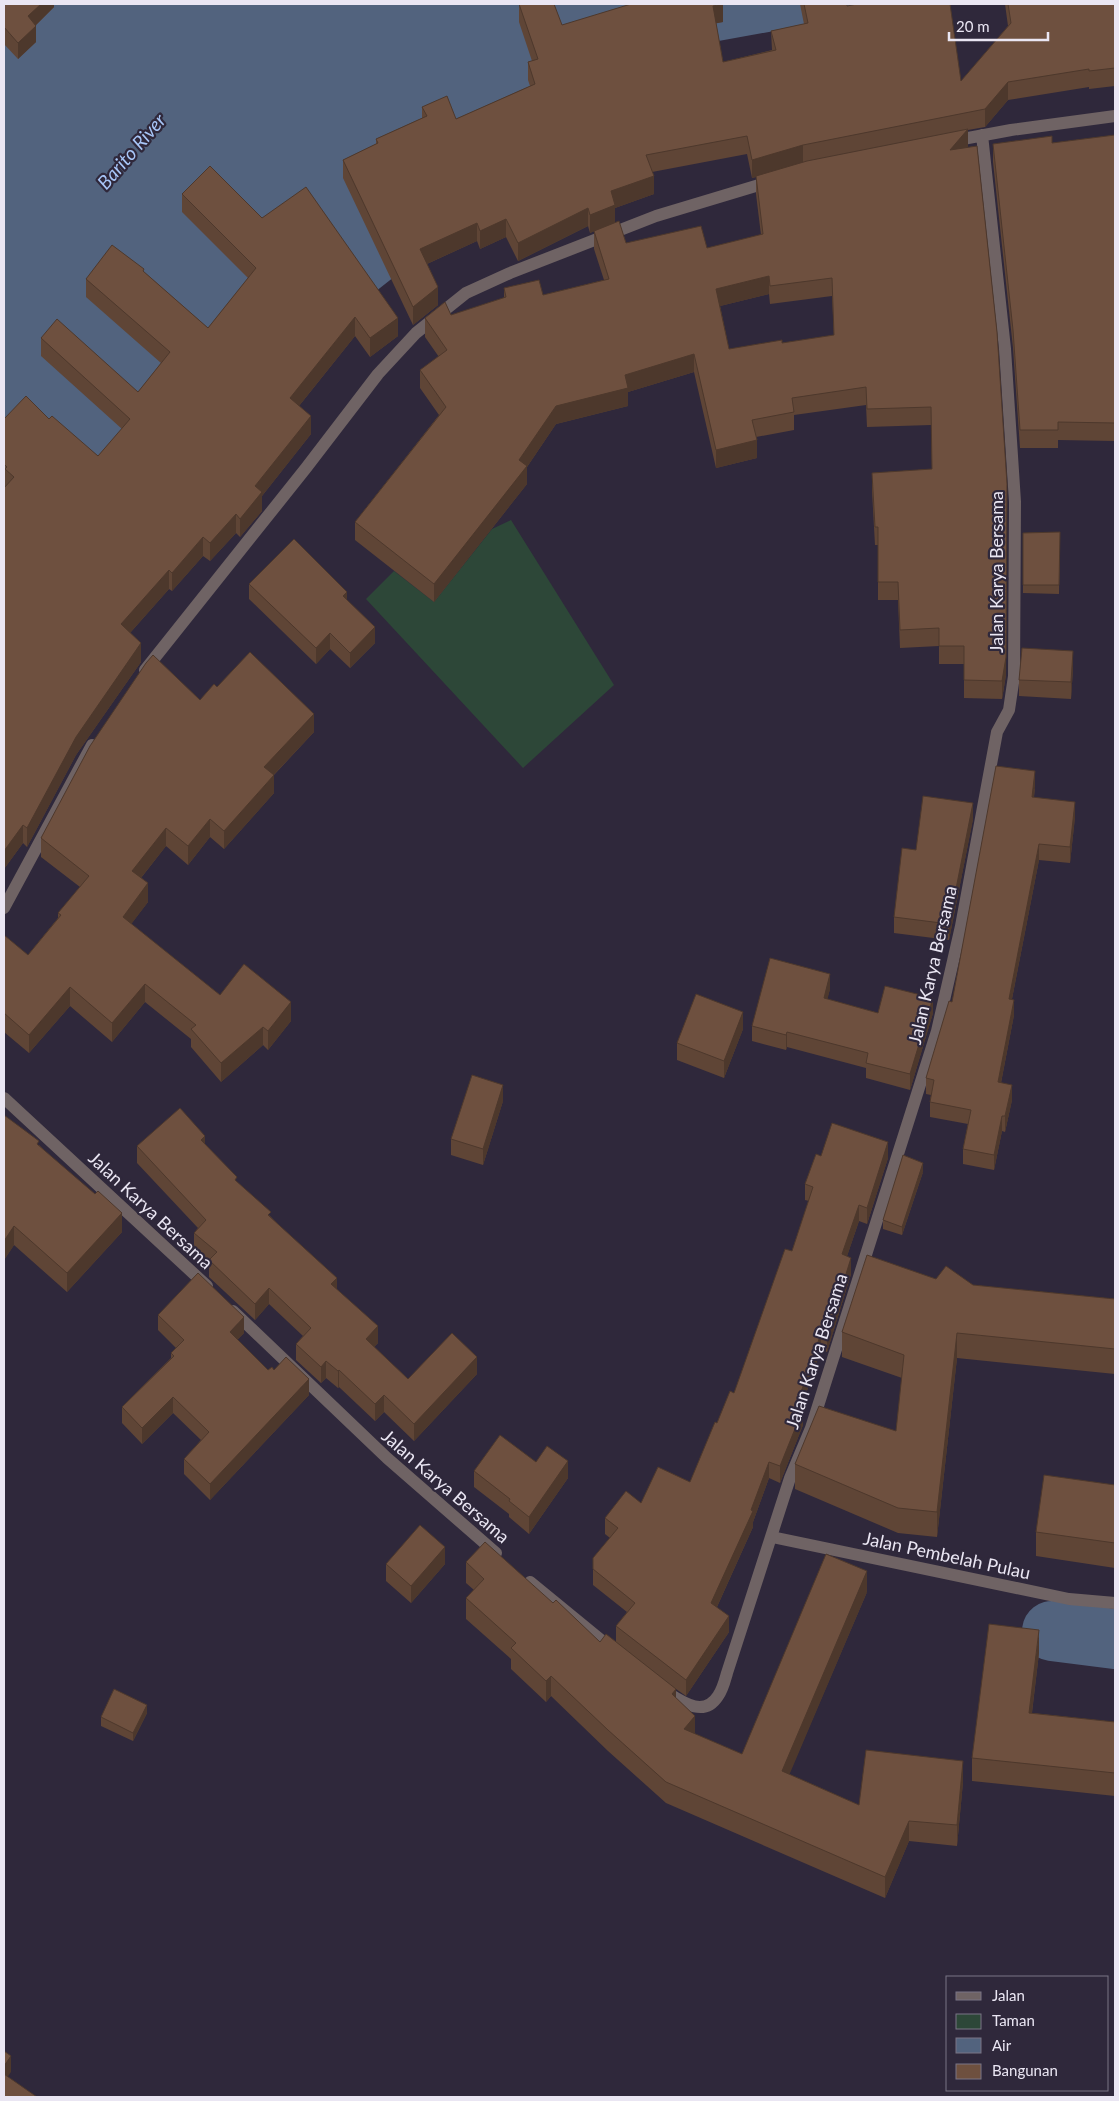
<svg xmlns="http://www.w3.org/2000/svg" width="1119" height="2101" font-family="Lato,sans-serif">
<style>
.green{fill:#2d4738}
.water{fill:#52637e}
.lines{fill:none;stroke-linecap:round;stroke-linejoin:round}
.river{stroke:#52637e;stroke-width:60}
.minor{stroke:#6f6364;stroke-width:12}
.wall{fill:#5f4536;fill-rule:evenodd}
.shaded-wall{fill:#4d382c}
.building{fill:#6e503f;stroke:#4d382c;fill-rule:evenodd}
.labels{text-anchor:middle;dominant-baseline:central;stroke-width:4.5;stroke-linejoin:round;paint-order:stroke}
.street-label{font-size:18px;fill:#eae6f3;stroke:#2f283b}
.water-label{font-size:19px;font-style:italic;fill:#a8c6f8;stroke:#2f283b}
</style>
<rect width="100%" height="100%" fill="#2f283b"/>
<!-- green -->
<path class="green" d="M511,520L614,685L523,768L366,599L394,571L434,602L492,529Z"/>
<!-- water -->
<path class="water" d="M4,4H923L713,42L427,251L319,336L4,686Z"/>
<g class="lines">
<!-- river -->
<path class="river" d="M1052,1631L1115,1639"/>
<!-- minor -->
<path class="minor" d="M952,141L1011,130L1115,116
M145,670L306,468L378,374L416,333L466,293L510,273L656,216L772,181
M4,908L92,745
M4,1098L207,1286
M233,1311L387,1458L496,1553
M772,1537L1069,1599L1115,1603
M530,1582L613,1650
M666,1692C682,1702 704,1718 718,1696C723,1689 725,1680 727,1673L790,1478L811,1428L937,1031L961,926L997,732L1009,710L1014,676L1015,502L1005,349L982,135"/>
</g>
<!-- wall -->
<path class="wall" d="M4,4H54V7L36,25V42L18,59L4,44Z
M519,4L562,25L723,22L716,23L723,62L772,50L771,31L804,24L800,4H847V6L961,81L1008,26L1005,4H1115V86L1089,89V87L1008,100L985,127L968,130L967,147L1006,675L1002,699L964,698V664H939V646L900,648L898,600H878V545H875L872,491V473L932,469L931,425L867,427L866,405L794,415V430L756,437L757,458L716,468L694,372L628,392V406L556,424L527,467V484L434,602L355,540V522L439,415L420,388V370L439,357L425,337V318L451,315L504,298V288L543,295L604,280L594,249V231L590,233L588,226L518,261L506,237L480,249L477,241L427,264L438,305L413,325L343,178V160L376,144V139L422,118V107L456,119L530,86L528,80V62L532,61L519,22ZM747,154L752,178L756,177V194L761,235L707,248L626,243L615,223V208L654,194L652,172ZM769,294L770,304L832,296L834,335L782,343L729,349L720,306Z
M1115,135V441L1058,440V448H1020L1013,348L993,162V144L1052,143Z
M182,194L262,218L398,336L370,357L355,336L299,406L311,434L262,496V511L240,537L236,533L210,561L203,556L172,591L169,589L130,633L141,662L76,755L27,847L23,843L4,869V488L5,487V483L4,482V419H49L98,456L122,429L41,356V338L138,392L161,363L86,297V279L144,272L208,328L248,278L182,212Z
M1060,532L1059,594L1023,593V533Z
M249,584L347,600L375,643L350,668L330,649L316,664L249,599Z
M1073,668L1071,699L1019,696V680Z
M217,687L314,732L274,775V793L224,849L210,837L188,865L166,846L141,878L148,902L131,924L220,995L291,1021L268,1050L263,1045L221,1082L191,1047V1039L145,1002L112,1042L70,1006L29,1053L4,1032V935L28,955L58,918V913L80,887L41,857V838Z
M1035,787L1034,797L1075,817L1070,863L1039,860L1012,999L1014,1015L1001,1083L1012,1100L1005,1132L1002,1131L994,1170L963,1164V1149L968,1124L930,1117V1102L931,1095L926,1094V1078L952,1002Z
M973,819L949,940L894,933V917Z
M830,989L827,999L878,1013H933L910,1090L866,1078V1068L787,1047L786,1050L752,1041V1026Z
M743,1029L724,1078L677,1060V1043Z
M503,1101L483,1165L451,1155V1139Z
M205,1144L237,1182L271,1217L337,1290L378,1343L374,1347L408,1379L477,1374L414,1441L384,1412L375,1421L339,1387L338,1388L326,1378L321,1383L296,1360V1344L303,1336L269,1304L255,1320L209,1277V1262L194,1250V1233L198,1228L137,1163V1146Z
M39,1145L122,1232L67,1292L14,1245L4,1260Z
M821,1156L888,1158L867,1224L859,1221L847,1256L851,1274L827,1352L821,1350L801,1408L803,1425L780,1483L769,1478L753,1522V1527L717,1607L729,1632L686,1696L676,1689V1698L695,1734L742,1754L867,1592L789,1774L859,1805L963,1782L957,1846L909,1841L885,1898L666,1803L608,1751L551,1696L546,1702L511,1669V1659L466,1619V1598L474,1590L466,1583V1562L553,1603L600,1642H616V1626L627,1612L593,1585V1558L610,1538L605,1534V1518L641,1503L690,1482L717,1423L734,1393L792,1251L809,1201L805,1200V1184Z
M923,1172L902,1235L883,1229V1220Z
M936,1279L973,1285L1115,1299V1374L957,1358L937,1537L898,1533L795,1489V1464L896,1431L902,1378L842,1357V1332Z
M158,1315L244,1333L237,1340L268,1370H274L309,1395L210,1500L184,1474V1459L201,1440L173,1413L142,1444L122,1423V1407L171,1358V1353L176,1348L158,1330Z
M536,1462L568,1478L529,1534L509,1517V1514L474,1487V1471Z
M1115,1485V1568L1036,1556V1532Z
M386,1564H445L411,1603L386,1581Z
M1039,1653L1032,1713L1115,1722V1796L972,1781V1758Z
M147,1713L133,1741L101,1726V1717Z"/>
<!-- shaded-wall -->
<path class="shaded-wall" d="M41,4H54V7L28,33V16Z
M723,4V22L713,24V6Z
M36,26V42L18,59V43Z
M1008,82V100L985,127V109Z
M968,129V147L950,168V150Z
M803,145V163L752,178V160Z
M654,176V194L615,208V223L590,233V215L611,191Z
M588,208V226L518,261V243Z
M506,219V237L480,249V231Z
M477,223V241L420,267V249Z
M769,276V294L716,307V289Z
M438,287V305L413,325V307Z
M355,317V336L290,417V398Z
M398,318V336L370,357V338Z
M694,354V372L628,392V406L556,424L527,467V484L434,602V584L519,460L556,406L625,375Z
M311,416V434L262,496V511L240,537V519L255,486Z
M757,440V458L716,468V450Z
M1007,484L1006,675L1002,699V681Z
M236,514V533L210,561V543Z
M203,537V556L172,591V573Z
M169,570V589L121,643V624Z
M347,592V607L343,596Z
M375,627V643L350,668V653Z
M330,633V649L316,664V648Z
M141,643V662L76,755L27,847V828L76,737Z
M1073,651V668L1071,699V682Z
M314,714V732L264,785V767Z
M1035,771V787L1032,813V797Z
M274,775V793L224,849V831Z
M1075,802V817L1070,863V847Z
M973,803V819L949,940V924Z
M210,819V837L188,865V846Z
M23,825V843L4,869V851Z
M166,828V846L132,889V871Z
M1039,844V860L1009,1014V999Z
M148,883V902L123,935V917Z
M830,974V989L824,1014V998Z
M145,984V1002L112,1042V1023Z
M70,987V1006L29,1053V1035Z
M933,998V1013L910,1090V1074Z
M1014,1000V1015L998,1098V1082Z
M291,1002V1021L268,1050V1031Z
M743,1012V1029L724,1078V1061Z
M263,1027V1045L221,1082V1063Z
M787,1032V1047L786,1050V1035Z
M503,1085V1101L483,1165V1149Z
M1012,1085V1100L1005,1132V1116Z
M1002,1116V1131L994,1170V1155Z
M205,1136V1153L201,1140Z
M888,1142V1158L867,1224V1208Z
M923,1163V1172L902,1235V1227Z
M859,1205V1221L842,1271V1254Z
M122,1213V1232L67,1292V1273Z
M14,1226V1245L4,1260V1241Z
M851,1258V1274L827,1352V1335Z
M337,1278V1295L331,1284Z
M269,1288V1304L255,1320V1304Z
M244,1317V1333L230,1348V1332Z
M378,1326V1343L366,1356V1339Z
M821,1333V1350L796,1423V1407Z
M957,1333V1358L937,1537V1512Z
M477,1357V1374L414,1441V1424Z
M326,1361V1378L321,1383V1367Z
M339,1370V1387L338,1388V1371Z
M309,1379V1395L210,1500V1484Z
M384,1395V1412L375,1421V1404Z
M173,1397V1413L142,1444V1428Z
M803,1409V1425L780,1483V1466Z
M568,1461V1478L529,1534V1517Z
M769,1462V1478L753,1522V1527L711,1620V1603L751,1510Z
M445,1547V1564L411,1603V1586Z
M867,1571V1592L782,1792V1771Z
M729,1616V1632L686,1696V1680Z
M1039,1630V1653L1029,1736V1713Z
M551,1676V1696L546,1702V1681Z
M676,1689V1709L672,1694Z
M147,1705V1713L133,1741V1733Z
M695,1716V1736L684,1729Z
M963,1761V1782L957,1846V1825Z
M909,1821V1841L885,1898V1877Z
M11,2056V2072L4,2082V2066Z"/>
<!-- building -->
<path class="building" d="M4,4H41L28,16L36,26L18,43L4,27Z
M519,4H554L562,25L631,4H722L713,6L723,62L776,50L771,31L808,23L804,4H847V6L857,4H950L961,81L1011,23L1008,4H1115V68L1089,71V69L1008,82L985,109L803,145L752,160L747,136L646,155L654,176L611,191L615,205L590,215L588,208L518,243L506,219L480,231L477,223L420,249L438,287L413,307L343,160L378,143L376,139L427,116L422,107L447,96L456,119L535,84L528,62L538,59Z
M968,129L950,150L977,146L997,332L1007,484L1006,657L1002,681L964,680V646H939V628L900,630L898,582H878V527H875L872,473L932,469L931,407L867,409L866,387L792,398L794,412L752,420L757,440L716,450L694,354L625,375L628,388L556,406L519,460L527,466L434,584L355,522L446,407L420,370L447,350L425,318L445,302L451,315L506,297L504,288L539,280L543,295L609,279L594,231L619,221L626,243L701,226L707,248L763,234L756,176L807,161ZM769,276L770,286L832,278L834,335L782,343V340L729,349L716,289Z
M1115,135V423L1058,422V430H1020L1013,330L993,144L1052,136V143Z
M210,166L262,218L306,187L398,318L370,338L355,317L290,398L311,416L255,486L262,492L240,519L236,514L210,543L203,537L172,573L169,570L121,624L141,643L76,737L27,828L23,825L4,851V488L14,477L5,469L7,467L4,464V419L26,396L49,419L52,416L98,456L130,419L41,338L57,319L138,392L170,352L86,279L112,245L144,269L143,271L208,328L256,268L182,194Z
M1060,532L1059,585H1023V533Z
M294,539L347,592L343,596L375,627L350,653L330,633L316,648L249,584Z
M1022,648L1073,651L1071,682L1019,680Z
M250,652L314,714L264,767L274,775L224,831L210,819L188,846L166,828L132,871L148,883L123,917L220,995L244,964L291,1002L268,1031L263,1027L221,1063L191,1029L196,1025L145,984L112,1023L70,987L29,1035L4,1013V935L28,955L61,915L58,913L89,876L41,838L90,746L146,663L153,655L200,700L214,684L217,687Z
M996,766L1035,771L1032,797L1075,802L1070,847L1039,844L1009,999L1014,1000L998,1082L1012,1085L1005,1116H1002L994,1155L963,1149L971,1110L930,1102L934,1080L926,1078L949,1001L952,1002Z
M923,796L973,803L949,924L894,917L902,848L916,850Z
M770,958L830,974L824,998L878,1013L885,986L933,998L910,1074L866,1063L868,1053L787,1032L786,1035L752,1026Z
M696,994L743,1012L724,1061L677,1043Z
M472,1075L503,1085L483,1149L451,1139Z
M180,1108L205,1136L201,1140L237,1177L235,1180L271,1212L268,1215L337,1278L331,1284L378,1326L366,1339L408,1379L452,1333L477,1357L414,1424L384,1395L375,1404L339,1370L338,1371L326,1361L321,1367L296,1344L311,1328L269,1288L255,1304L209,1260L217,1252L194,1233L206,1220L137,1146Z
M4,1115L39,1141L37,1144L95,1194L98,1191L122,1213L67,1273L14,1226L4,1241Z
M832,1123L888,1142L867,1208L859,1205L842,1254L851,1258L827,1335L821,1333L796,1407L803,1409L780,1466L769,1462L751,1510L753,1511L711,1603L729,1616L686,1680L616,1626L635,1603L593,1569V1558L618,1528L605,1518L626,1491L641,1503L658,1467L690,1482L715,1422L717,1423L730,1391L734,1393L785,1249L792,1251L813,1187L805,1184L816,1154L821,1156Z
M903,1155L923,1163L902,1227L883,1220Z
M867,1255L936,1279L946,1266L973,1285L1115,1299V1349L957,1333L937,1512L898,1508L795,1464L819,1406L896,1431L904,1355L842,1332Z
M198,1273L244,1317L230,1332L268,1370L272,1367L274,1370L286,1357L309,1379L210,1484L184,1459L209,1432L173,1397L142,1428L122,1407L174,1356L171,1353L184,1340L158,1315Z
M500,1435L536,1462L547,1446L568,1461L529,1517L509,1501L510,1499L474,1471Z
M1044,1475L1115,1485V1543L1036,1532Z
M420,1525L445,1547L411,1586L386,1564Z
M485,1542L553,1603L556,1600L600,1642L606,1634L676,1689L672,1694L695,1716L684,1729L742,1754L826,1554L867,1571L782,1771L859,1805L866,1750L963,1761L957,1825L909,1821L885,1877L666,1782L608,1730L551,1676L546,1681L511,1648L516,1643L466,1598L484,1579L466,1562Z
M989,1624L1039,1630L1029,1713L1115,1722V1773L972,1758Z
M114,1689L147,1705L133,1733L101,1717Z
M4,2051L11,2056L4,2066Z
M4,2074L37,2097H4Z"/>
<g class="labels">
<!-- street labels -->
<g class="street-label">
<text transform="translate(996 572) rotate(-90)">Jalan Karya Bersama</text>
<text transform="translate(932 965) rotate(-77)">Jalan Karya Bersama</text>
<text transform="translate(151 1210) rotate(43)">Jalan Karya Bersama</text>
<text transform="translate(816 1351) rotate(-72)">Jalan Karya Bersama</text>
<text transform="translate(446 1486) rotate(41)">Jalan Karya Bersama</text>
<text transform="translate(947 1555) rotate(12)">Jalan Pembelah Pulau</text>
</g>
<!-- water labels -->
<g class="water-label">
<text transform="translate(131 151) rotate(-49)">Barito River</text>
</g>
</g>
<!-- border -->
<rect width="1119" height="2101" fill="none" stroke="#eae6f3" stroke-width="10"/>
<!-- legend -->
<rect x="946" y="1976" width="162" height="115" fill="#2f283b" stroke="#7a7485"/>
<rect x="956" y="1992" width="25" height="8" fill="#6f6364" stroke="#7a7485"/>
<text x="992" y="2001" font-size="15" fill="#eae6f3">Jalan</text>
<rect x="956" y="2014" width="25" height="15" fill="#2d4738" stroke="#7a7485"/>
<text x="992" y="2026" font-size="15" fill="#eae6f3">Taman</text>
<rect x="956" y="2038" width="25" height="15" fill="#52637e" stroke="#7a7485"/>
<text x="992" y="2051" font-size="15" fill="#eae6f3">Air</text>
<rect x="956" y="2064" width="25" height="15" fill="#6e503f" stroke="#7a7485"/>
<text x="992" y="2076" font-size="15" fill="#eae6f3">Bangunan</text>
<!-- scale -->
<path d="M949 32v8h99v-8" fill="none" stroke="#eae6f3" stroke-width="2.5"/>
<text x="956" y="32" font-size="15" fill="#eae6f3" stroke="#2f283b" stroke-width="4" paint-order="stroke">20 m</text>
</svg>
